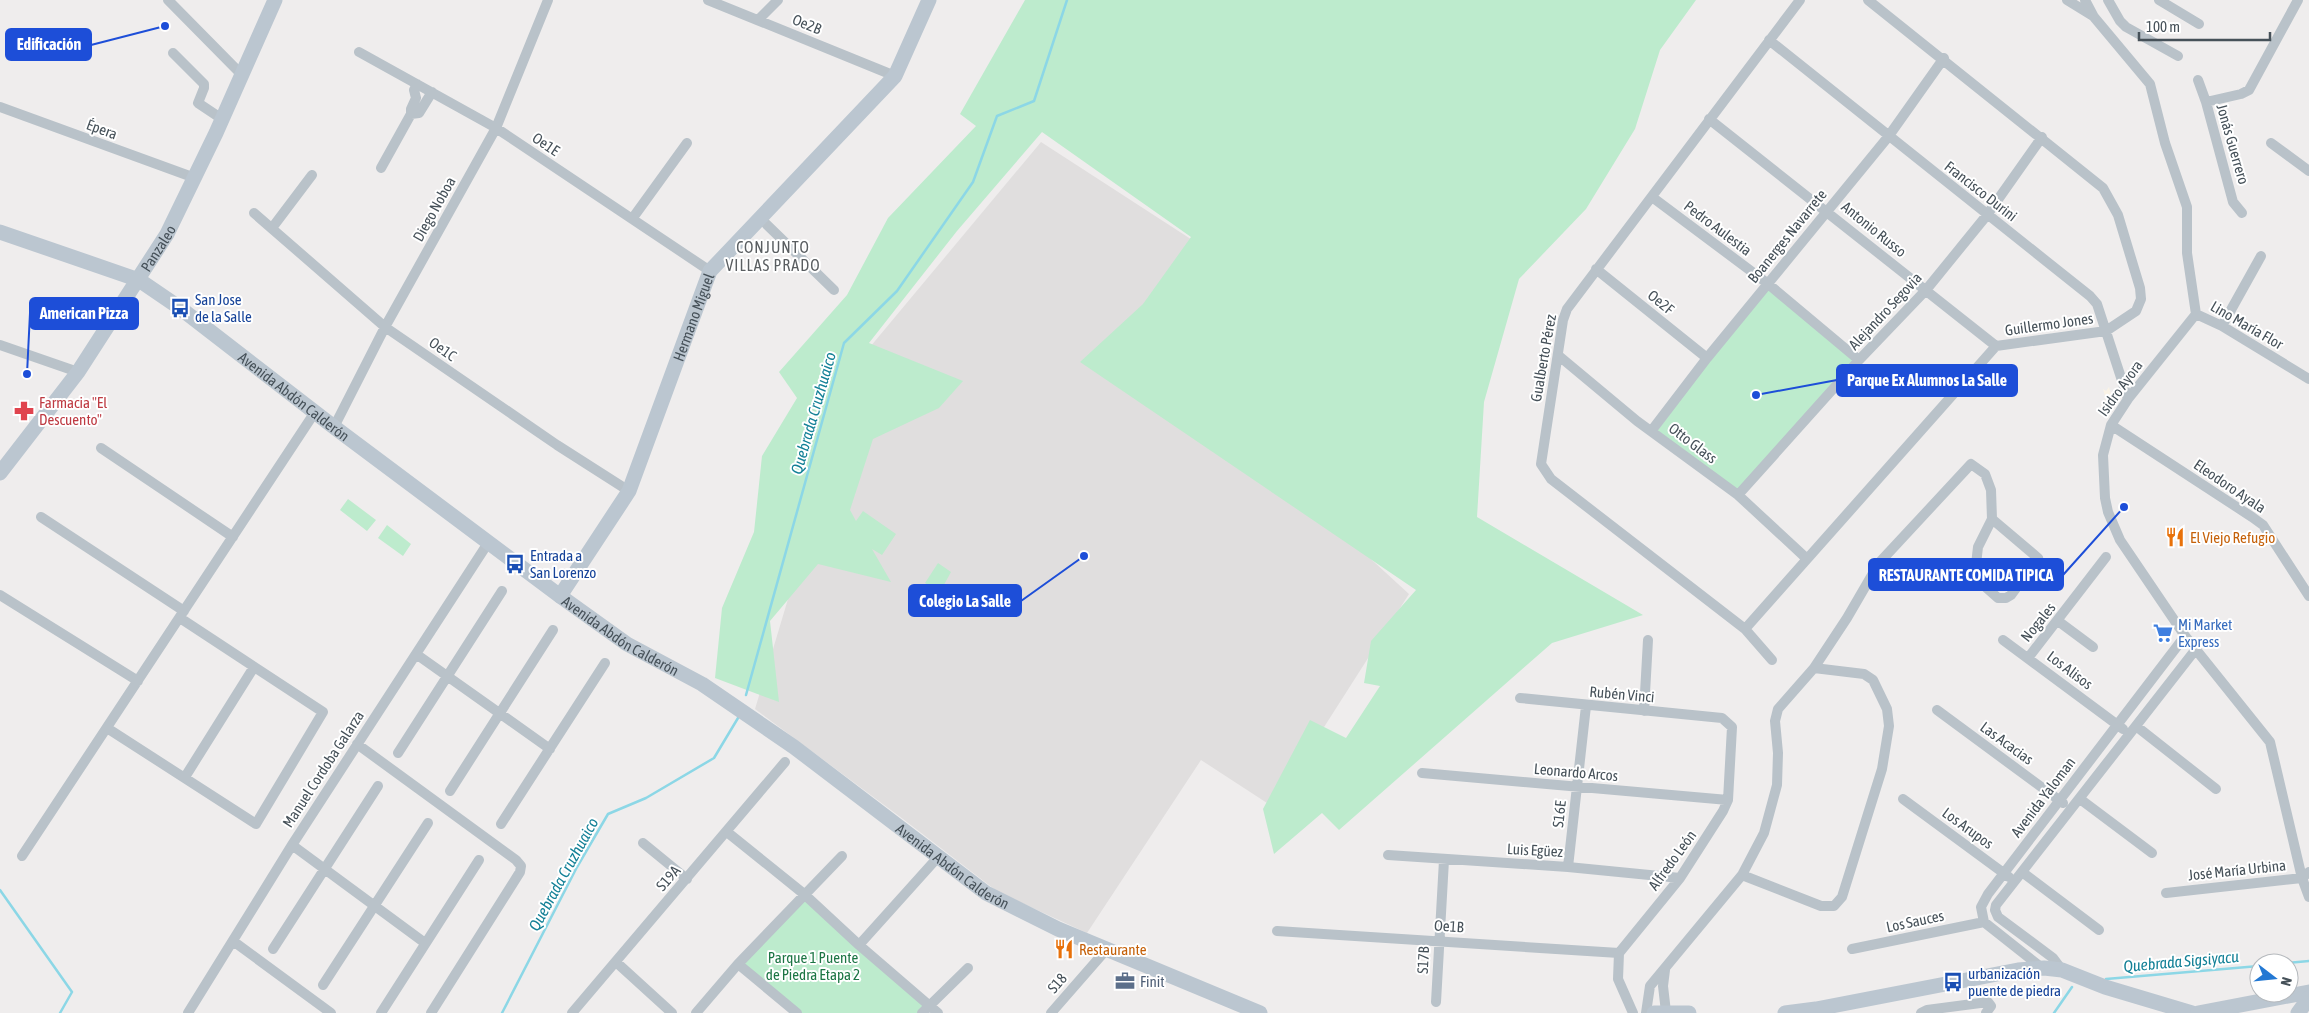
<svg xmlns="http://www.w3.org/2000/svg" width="2309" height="1013" font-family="'Asap Condensed',sans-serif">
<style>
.commercial{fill:#faf3e6}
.education{fill:#e0dede}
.green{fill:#bdebcd}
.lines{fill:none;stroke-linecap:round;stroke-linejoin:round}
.stream{stroke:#8cd7e6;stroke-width:2.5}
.street{stroke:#b9c2c9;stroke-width:10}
.secondary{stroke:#bbc6d0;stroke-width:15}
.labels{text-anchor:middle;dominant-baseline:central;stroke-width:4;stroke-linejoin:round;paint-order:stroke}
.street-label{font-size:15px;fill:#465159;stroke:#fff}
.transit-label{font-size:15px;fill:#164399;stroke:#fff;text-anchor:start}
.health-label{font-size:15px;fill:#be3a42;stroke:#fff;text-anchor:start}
.food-label{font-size:15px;fill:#c56008;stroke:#fff;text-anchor:start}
.shop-label{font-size:15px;fill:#366cbe;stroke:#fff;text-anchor:start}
.park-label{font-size:15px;fill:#1c7544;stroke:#fff}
.service-label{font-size:15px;fill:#4e5e75;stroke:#fff;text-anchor:start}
.neighbourhood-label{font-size:16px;letter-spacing:1px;fill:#5a5e61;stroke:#fff}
.water-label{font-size:16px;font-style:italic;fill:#148197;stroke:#fff}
.leader{fill:none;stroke:#1d4ed8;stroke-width:2}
.callout-dot{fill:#1d4ed8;stroke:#fff;stroke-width:2}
.callout{fill:#1d4ed8;stroke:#1d4ed8;stroke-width:2}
.callout-label{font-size:16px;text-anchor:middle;font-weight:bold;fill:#fff}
</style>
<rect width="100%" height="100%" fill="#efeded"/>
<!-- commercial -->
<path class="commercial" d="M2109,387L2112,398L2107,409L2101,406L2106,400L2103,389L2106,391Z"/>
<!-- education -->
<path class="education" d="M1041,142L1217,256L1325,517L1409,594L1273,807L1201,760L1087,933L998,892L903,819L755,709L860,359Z"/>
<!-- green -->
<path class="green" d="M1025,0H1696L1660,50L1635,129L1586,209L1519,279L1484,402L1477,517L1643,615L1552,643L1339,830L1322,813L1274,854L1263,809L1310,720L1346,738L1380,686L1364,683L1371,641L1416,590L1080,362L1143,304L1191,237L1042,132L957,231L869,343L963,381L939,408L873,439L850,510L856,521L863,511L896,534L882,555L872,549L891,582L818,564L770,621L779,702L715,678L722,608L754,532L762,456L797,398L779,372L847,295L888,218L976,126L960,114Z
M1767,283L1859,360L1738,495L1657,431Z
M348,499L376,520L367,531L340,510Z
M387,525L411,544L403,556L378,538Z
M938,563L951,572L940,592L925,583Z
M804,894L929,1005L922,1013H797L738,964Z"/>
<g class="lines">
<!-- stream -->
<path class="stream" d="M746,695L844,343L897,291L973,182L997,116L1034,101L1067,0
M0,890L72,992L60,1013
M2287,963L2309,961
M2106,979L2259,966
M502,1013L577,867L608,814L646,798L714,758L738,718
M2054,1013L2072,987"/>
<!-- street -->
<path class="street" d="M168,0L241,74
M708,0L895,76
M2067,0L2093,16
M2085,0L2094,17L2150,84L2165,143L2187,207V253L2196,314L2128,399L2111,425L2103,455L2105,498L2108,512L2120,540L2185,636L2270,742L2302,878L2309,897
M2108,0L2120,21L2126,27L2178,56
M2159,0L2199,24
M758,20L778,0
M1769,40L2090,296L2097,304L2128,399
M359,52L496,128L710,271
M173,53L204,84V88L198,103L222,119
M2198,80L2206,102L2233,202L2242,213
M2206,102L2241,94L2249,90L2298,0
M0,107L195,178
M411,114V109L416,98L414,90L417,84
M1709,119L1996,346
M2271,143L2309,171
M381,168L411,114L419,113L432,92
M1652,197L1767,283L1859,360
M254,213L385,327L557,445L629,491
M760,218L834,290
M632,219L687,143
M272,228L312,175
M1596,269L1707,358
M2196,314L2222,326L2309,379
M2222,326L2261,256
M0,345L78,372
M1559,356L1637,421L1738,495L1806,558
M2111,425L2252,517L2263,525L2309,596
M334,427L385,327L496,128L548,0
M1652,430L1707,358L1888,137L1944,58
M101,448L233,537
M1738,495L1859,360L1926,290L1987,215L2042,137
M41,517L184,611
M0,595L138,681
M2058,621L2093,647
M1745,629L1996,346L2106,331L2136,311L2141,299L2140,288L2118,215L2103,188L1868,0
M2003,640L2123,729
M416,654L550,749
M2028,658L2106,557
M1772,660L1745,629L1551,479L1541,464L1563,320L1567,309L1800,0
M1520,698L1722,718L1732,727L1728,800L1723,811L1680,878L1619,953L1618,979L1633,1013
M1937,710L2063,803
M1644,711L1648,640
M2136,726L2216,789
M107,728L256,824L323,712L180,618
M357,744L516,860L521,866L520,872L431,1013
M398,753L502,591
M1422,773L1728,800
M185,777L254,667
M450,791L553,630
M1903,799L2009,877
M2080,799L2152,853
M501,824L605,663
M727,832L804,894L859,945L938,1013
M643,843L687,879
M292,845L425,943
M1388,855L1568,867L1680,878
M22,856L315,412
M1568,867L1586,706
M2022,872L2099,930
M1742,875L1821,906H1834L1842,897L1882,769L1889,726L1887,709L1873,680L1864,674L1814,668
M2166,893L2302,878L2309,872
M1277,931L1619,953
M233,941L331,1013
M859,945L939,856
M273,949L378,786
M1852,949L1984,922
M616,962L672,1013
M738,964L797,1013
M2042,968L1984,922L1981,907L1988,894L2185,636
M1665,970L1663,986L1666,1012
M2062,970L2053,958L1998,917L1995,910L1996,905L2196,649
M323,985L428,823
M1436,1002L1444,860
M188,1013L292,845L488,543
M381,1013L479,860
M572,1013L785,762
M696,1013L738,964L842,856
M922,1013L968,968
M1051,1013L1106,950
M1646,1013L1650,986L1742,875L1764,833L1777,785L1778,753L1775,721L1778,709L1814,668L1847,618L1879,563L1971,464L1985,474L1991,490L1992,519L1978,547L1975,573L1981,583L1998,598H2006L2011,595L2038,558L1992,519
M1921,1013L1927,1010L1988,1002L1991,1006L1986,1013"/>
<!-- secondary -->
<g class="secondary">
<path id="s1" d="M0,232L139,280L180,308L334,427L560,596L627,644L702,684L794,747L986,893L1058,929L1260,1013"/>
<path id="s2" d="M0,473L78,372L167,234L216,133L275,0"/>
<path id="s3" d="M560,596L629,491L710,271L895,76L929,0"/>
<path d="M1654,1013H1689"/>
<path d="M1785,1013L1816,1009L2018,970L2044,968L2062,970L2105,987L2192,1013"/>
<path d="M2198,1013L2309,992"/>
<path d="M2298,1013L2309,998"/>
</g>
</g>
<!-- icons -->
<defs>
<symbol id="bus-bare" viewBox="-9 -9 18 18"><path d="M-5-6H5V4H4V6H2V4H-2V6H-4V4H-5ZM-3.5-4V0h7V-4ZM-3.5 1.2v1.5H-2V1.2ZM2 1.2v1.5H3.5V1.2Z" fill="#1a4fb4" stroke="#fff" stroke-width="2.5" paint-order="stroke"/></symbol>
<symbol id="pharmacy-bare" viewBox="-9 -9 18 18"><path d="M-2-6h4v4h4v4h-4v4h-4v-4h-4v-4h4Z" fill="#e0444e" stroke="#fff" stroke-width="2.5" paint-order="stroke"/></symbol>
<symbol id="restaurant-bare" viewBox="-9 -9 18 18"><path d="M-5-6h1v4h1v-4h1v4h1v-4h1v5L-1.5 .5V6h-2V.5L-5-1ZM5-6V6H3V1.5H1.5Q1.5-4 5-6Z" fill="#e8710a" stroke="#fff" stroke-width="2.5" paint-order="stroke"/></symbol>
<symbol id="supermarket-bare" viewBox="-9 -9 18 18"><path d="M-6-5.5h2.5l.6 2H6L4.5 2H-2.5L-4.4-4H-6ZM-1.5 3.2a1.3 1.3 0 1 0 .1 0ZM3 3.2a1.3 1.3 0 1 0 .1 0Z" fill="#3f7fe0" stroke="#fff" stroke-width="2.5" paint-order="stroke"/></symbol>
<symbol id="office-bare" viewBox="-9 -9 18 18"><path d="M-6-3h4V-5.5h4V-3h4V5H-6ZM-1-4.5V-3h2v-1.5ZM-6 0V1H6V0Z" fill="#5c6f8a" stroke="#fff" stroke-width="2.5" paint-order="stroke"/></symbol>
</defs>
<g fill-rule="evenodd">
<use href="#bus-bare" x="166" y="294" width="28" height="28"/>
<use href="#pharmacy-bare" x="10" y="397" width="28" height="28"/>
<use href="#restaurant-bare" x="2161" y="523" width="28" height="28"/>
<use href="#bus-bare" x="501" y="550" width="28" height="28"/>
<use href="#supermarket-bare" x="2149" y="619" width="28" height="28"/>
<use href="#restaurant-bare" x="1050" y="935" width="28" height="28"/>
<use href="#office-bare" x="1111" y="967" width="28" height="28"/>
<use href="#bus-bare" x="1939" y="968" width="28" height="28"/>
</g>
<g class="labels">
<!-- street labels -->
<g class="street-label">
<text transform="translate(807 24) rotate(22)">Oe2B</text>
<text transform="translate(102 129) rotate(20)">Épera</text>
<text transform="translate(546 144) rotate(34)">Oe1E</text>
<text transform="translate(2233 144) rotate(74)">Jonás Guerrero</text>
<text transform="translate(1981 191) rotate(38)">Francisco Durini</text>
<text transform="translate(434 209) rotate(-61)">Diego Noboa</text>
<text transform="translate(1718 228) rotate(37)">Pedro Aulestia</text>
<text transform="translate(1874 229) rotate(39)">Antonio Russo</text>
<text transform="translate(1787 236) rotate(-51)">Boanerges Navarrete</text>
<text stroke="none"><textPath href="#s2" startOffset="275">Panzaleo</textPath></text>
<text transform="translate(1661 302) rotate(39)">Oe2F</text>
<text transform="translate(1885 311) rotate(-47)">Alejandro Segovia</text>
<text stroke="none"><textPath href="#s3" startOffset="311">Hermano Miguel</textPath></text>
<text transform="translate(2049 324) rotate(-8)">Guillermo Jones</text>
<text transform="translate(2247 325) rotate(30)">Lino María Flor</text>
<text transform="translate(443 349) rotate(35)">Oe1C</text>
<text transform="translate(1543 358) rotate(-80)">Gualberto Pérez</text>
<text transform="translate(2120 388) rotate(-54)">Isidro Ayora</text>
<text stroke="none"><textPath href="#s1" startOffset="341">Avenida Abdón Calderón</textPath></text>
<text transform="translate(1693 443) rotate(37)">Otto Glass</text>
<text transform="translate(2230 486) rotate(34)">Eleodoro Ayala</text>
<text transform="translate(2038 622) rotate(-51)">Nogales</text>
<text stroke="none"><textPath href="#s1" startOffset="746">Avenida Abdón Calderón</textPath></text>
<text transform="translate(2070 670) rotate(37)">Los Alisos</text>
<text transform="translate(1622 694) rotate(5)">Rubén Vinci</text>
<text transform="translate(2007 743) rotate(36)">Las Acacias</text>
<text transform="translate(323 769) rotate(-57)">Manuel Cordoba Galarza</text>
<text transform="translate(1576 772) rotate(5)">Leonardo Arcos</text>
<text transform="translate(2043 797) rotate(-53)">Avenida Yaloman</text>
<text transform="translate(1559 814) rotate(-84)">S16E</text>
<text transform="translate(1968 828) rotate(36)">Los Arupos</text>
<text transform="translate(1535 850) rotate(3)">Luis Egüez</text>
<text transform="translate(1672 860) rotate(-54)">Alfredo León</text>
<text stroke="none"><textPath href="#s1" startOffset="1151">Avenida Abdón Calderón</textPath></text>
<text transform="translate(2237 870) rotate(-6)">José María Urbina</text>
<text transform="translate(668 878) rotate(-49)">S19A</text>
<text transform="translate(1915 921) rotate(-12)">Los Sauces</text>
<text transform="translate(1449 926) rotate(4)">Oe1B</text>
<text transform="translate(1423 960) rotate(-87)">S17B</text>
<text transform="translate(1057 983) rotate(-49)">S18</text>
</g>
<!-- transit labels -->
<g class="transit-label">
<text x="195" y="299">San Jose<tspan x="195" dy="17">de la Salle</tspan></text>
<text x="530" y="555">Entrada a<tspan x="530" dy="17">San Lorenzo</tspan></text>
<text x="1968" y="973">urbanización<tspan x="1968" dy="17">puente de piedra</tspan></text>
</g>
<!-- health labels -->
<g class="health-label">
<text x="39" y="402">Farmacia "El<tspan x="39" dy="17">Descuento"</tspan></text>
</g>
<!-- food labels -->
<g class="food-label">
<text x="2190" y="537">El Viejo Refugio</text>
<text x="1079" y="949">Restaurante</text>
</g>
<!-- shop labels -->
<g class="shop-label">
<text x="2178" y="624">Mi Market<tspan x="2178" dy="17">Express</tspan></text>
</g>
<!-- park labels -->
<g class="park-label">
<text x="813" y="957">Parque 1 Puente<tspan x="813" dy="17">de Piedra Etapa 2</tspan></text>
</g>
<!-- service labels -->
<g class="service-label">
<text x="1140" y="981">Finit</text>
</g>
<!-- neighbourhood labels -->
<g class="neighbourhood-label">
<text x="773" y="247">CONJUNTO<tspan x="773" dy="18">VILLAS PRADO</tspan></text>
</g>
<!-- water labels -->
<g class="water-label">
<text transform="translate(813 413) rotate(-74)">Quebrada Cruzhuaico</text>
<text transform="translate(563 874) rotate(-61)">Quebrada Cruzhuaico</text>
<text transform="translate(2181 961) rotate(-5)">Quebrada Sigsiyacu</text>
</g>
</g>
<!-- callouts -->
<path class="leader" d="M165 26L91 45M27 374L30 313M1756 395L1837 380M2124 507L2063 575M1084 556L1021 601"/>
<g class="callout-dot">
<circle cx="165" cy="26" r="5"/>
<circle cx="27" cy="374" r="5"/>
<circle cx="1756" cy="395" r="5"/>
<circle cx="2124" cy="507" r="5"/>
<circle cx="1084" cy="556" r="5"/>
</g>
<g class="callout">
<rect x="6" y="29" width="85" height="31" rx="5"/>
<rect x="30" y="298" width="108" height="31" rx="5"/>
<rect x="1837" y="365" width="180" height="31" rx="5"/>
<rect x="1869" y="559" width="194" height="31" rx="5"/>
<rect x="909" y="585" width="112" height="31" rx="5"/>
</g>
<g class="callout-label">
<text x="49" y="50">Edificación</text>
<text x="84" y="319">American Pizza</text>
<text x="1927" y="386">Parque Ex Alumnos La Salle</text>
<text x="1966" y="581">RESTAURANTE COMIDA TIPICA</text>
<text x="965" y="607">Colegio La Salle</text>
</g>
<!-- north arrow -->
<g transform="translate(2274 978) rotate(106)"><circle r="24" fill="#ffffff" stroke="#b5b9bd"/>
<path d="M0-4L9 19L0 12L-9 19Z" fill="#2378d3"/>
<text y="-8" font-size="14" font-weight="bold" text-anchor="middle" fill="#465159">N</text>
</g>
<!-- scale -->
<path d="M2139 32v8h131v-8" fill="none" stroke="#465159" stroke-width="2.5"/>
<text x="2146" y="32" font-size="15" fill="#465159" stroke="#ffffff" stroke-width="4" paint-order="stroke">100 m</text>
</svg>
